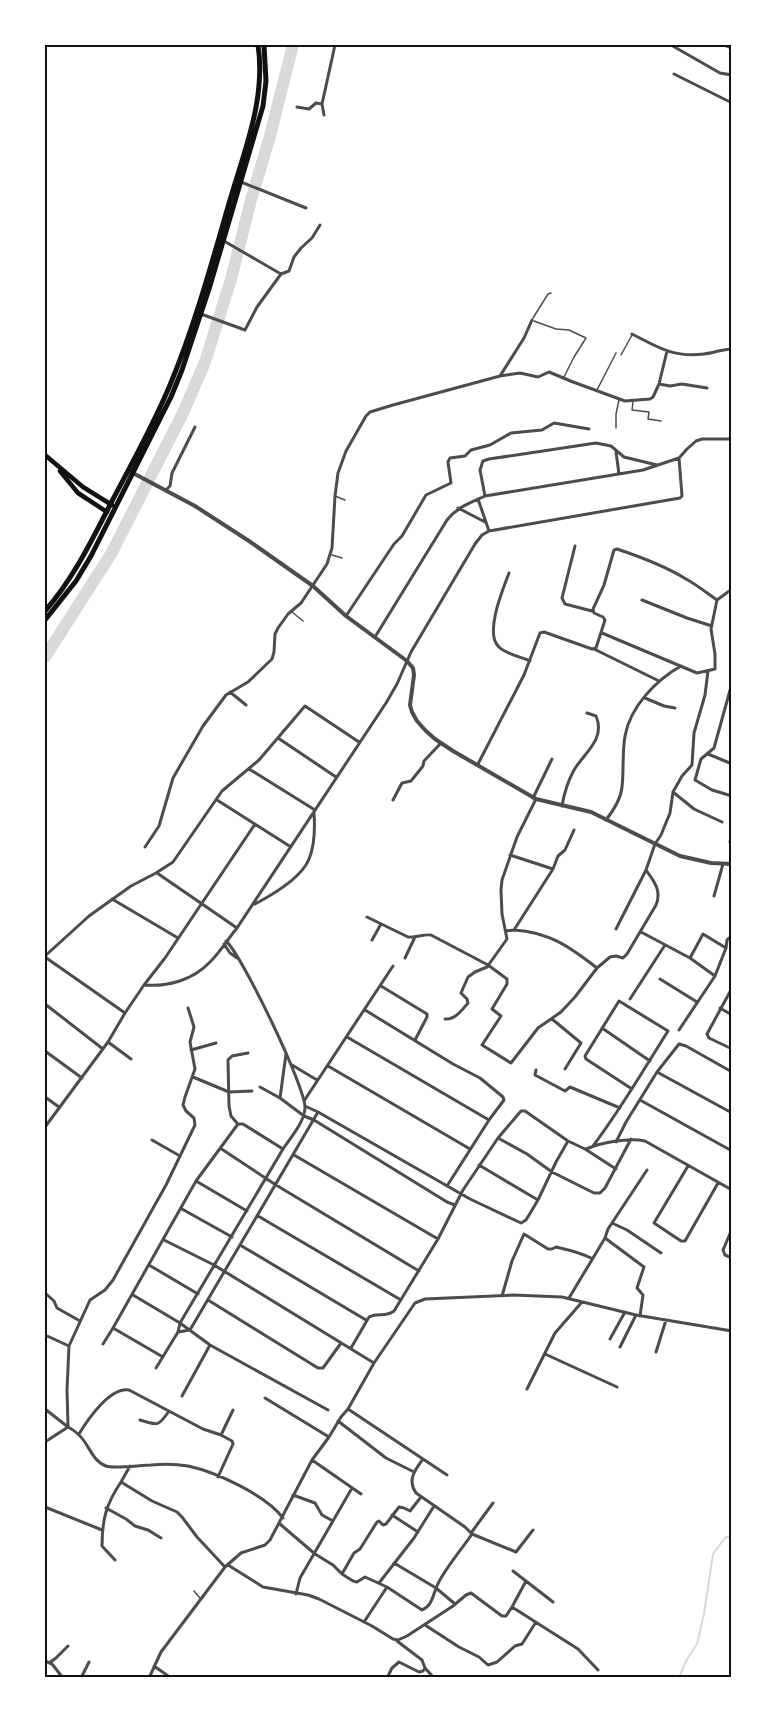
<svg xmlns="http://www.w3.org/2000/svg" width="777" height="1723" font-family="Figtree,sans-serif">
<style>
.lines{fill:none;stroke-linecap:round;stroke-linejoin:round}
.stream{stroke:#d9d9d9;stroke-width:2}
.river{stroke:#d9d9d9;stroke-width:12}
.service{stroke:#4c4c4c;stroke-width:1.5}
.minor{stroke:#4c4c4c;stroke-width:3}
.tertiary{stroke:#4c4c4c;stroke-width:4}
.secondary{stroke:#111;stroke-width:4.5}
.trunk{stroke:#111;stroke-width:5}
.neatline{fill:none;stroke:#111;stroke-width:2}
</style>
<rect width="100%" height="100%" fill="#fff"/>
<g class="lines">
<!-- stream -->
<path class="stream" d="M679,1678L686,1661L697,1644L704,1614L713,1554L725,1538L732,1535"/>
<!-- river -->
<path class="river" d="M45,657L111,554L183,413L205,362L231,279L251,200L270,136L293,45"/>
<!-- service -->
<path class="service" d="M533,318L548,294L551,293
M534,321L556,329L569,330L586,338L574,357L564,377
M621,355L632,335
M597,390L616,353
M633,402L632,410L649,412L648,419L661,421
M616,428V414L619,400
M335,496L345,500
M332,555L342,558
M292,612L303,621
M194,1591L200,1598"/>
<!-- minor -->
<path class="minor" d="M671,45L720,73L732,75
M724,45L732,48
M674,74L732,103
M297,107L309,109L316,103L322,104
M324,115L322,104L335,45
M241,182L306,208
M224,241L281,274
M201,314L245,330L257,307L281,274L289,271L294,257L301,248L312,238L320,225
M632,334C657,347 674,358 704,354C714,353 722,349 732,349
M500,376L520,373L538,377L549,372L573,382L625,401L650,399L653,397L659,384L670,386L682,384L707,388
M659,384L667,351
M616,452L619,474
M166,490L170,486L172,473L195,427
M485,496L480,470L483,461L489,459L596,443L611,446L624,457L657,465
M478,499L489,531
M458,508L485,522
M575,546L562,598L565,604L592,611
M509,573C503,589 484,634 499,647C506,654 521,657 530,661
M642,600L687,618L712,626
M346,616L394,544L402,536L426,495L451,483L448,462L450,458L465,456L471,450L490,445L511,433L542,430L554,423L589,429
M602,633L697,673L715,669V654L711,629L717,600L732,589
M375,637L447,520C457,507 470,503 485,496L643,470L679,458L687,449L696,441L702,439H732
M594,649L659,681
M732,683L714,748L701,759L695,780L712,790L732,796
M230,692L246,705
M645,698L664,706L675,708
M278,738L336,777
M708,754L732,764
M478,764L524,675L540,633L544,632L592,649L596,648L605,620L603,617L594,613L593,609L604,585L614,550L617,549C641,557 665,566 686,579C697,585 707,593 717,600
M249,769L315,810
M673,792L694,809L722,822
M533,798L552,759
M217,800L291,847
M393,800L402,783L411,781L423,766L424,761L441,743
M562,806C564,794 568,781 574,770C584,753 606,739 596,716L587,713
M606,820C613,811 621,798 622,787C624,770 622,753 625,736C630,707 656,680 681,666
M732,831L730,842L732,846
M145,847L159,826L173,778L203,726L226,695L248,682L272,659L274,652L275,634L278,628L288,614L301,603L327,564L332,548L335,496L338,473L346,451L366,416L370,412L393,405L500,376L524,338L532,320
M510,855L553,869
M730,864L732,851
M157,873L237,928
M714,896L723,864
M112,899L178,938
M255,904C272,895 302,877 309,859C315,845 315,827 314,812
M367,917L408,937C416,938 423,934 431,935L488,965L507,979V984L492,1009L501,1016L482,1045L511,1063L538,1028L561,1012L575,997L597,968L610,957L616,956L623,958L627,954L656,905C662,891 654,881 646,870L655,844L661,835L670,813L673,792L682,776L692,765L694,733L705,695L708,671
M616,929L646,870
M514,930C549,932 570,947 597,968
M506,931L514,930L553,869L558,856L565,850L574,830
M641,932L690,958L715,976
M372,940L381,924
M224,944L230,953L237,958
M45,956L89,916L131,886L156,873L173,862L222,791L259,760L305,706L359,742
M45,957L125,1013
M405,958L415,937
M690,958L703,934L726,948
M660,979L697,1002
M144,985L165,958L255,824
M381,986L427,1014V1017L415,1040
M732,988L707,1034L709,1038L732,1049
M630,999L665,945
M45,1004L103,1049
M188,1008L194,1027L190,1042L195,1069L185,1097L183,1105L186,1111L194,1118L195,1125L166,1185L113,1280L105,1290L90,1300L69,1346L67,1390L68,1427C72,1429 76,1432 79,1435C89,1444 92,1461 106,1466C114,1469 141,1465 151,1465C163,1464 176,1464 188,1466C216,1472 266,1495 283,1518
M720,1008L732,1015
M365,1010L453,1064L480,1078L503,1097L504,1100L489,1120L447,1186
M445,1019C455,1020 462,1010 468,1003L467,999L461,993L468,977L475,972L487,967L507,939L502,914L501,890L502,880L517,837L536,799
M552,1019L581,1043L565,1069
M602,1028L650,1061
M679,1030L715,976L726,948L727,940L729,938H732
M347,1037L489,1120
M108,1042L131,1059
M191,1050L216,1043
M45,1051L82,1078
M292,1065L317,1080
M328,1066L470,1149
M536,1070L535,1075L565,1091L570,1087L620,1108
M657,1072L732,1113
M193,1077L229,1092L252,1091
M260,1087L280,1098L304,1116L314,1120L447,1202L455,1205
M45,1097L59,1107
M280,1098L286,1054
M640,1100L732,1151
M304,1101L393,966
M305,1106L318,1112L470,1199L521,1223L526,1220L538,1200L556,1162L568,1141
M237,1123L231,1116L229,1106L228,1060L232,1056L248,1053
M45,1127L108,1042L125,1013L144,985C168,987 193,980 210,962C220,952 228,939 237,928L386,703L397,684L411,652L475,544L482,535L489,531L680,498L682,496L679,458
M498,1138L527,1154L552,1172L594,1193H600L605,1188L631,1139
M152,1140L180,1156
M616,1142L626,1122L657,1072L679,1044L686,1046L732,1072
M593,1146C621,1109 644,1069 668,1031L619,1001L585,1056L586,1059L632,1089
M220,1148L276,1185L419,1271
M586,1149C600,1143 629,1137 645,1141L732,1190
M294,1155L438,1239
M479,1165L538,1200
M688,1166L654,1223L681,1241H685L718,1183
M196,1181L238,1124H243L283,1149
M182,1209L232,1237
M258,1216L401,1300
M612,1223L627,1230L661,1253
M732,1229L723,1250L725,1255L732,1258
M605,1238L644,1267L637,1288L643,1295L640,1316
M164,1240L214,1265L374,1363
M240,1245L366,1320
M149,1265L198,1294
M45,1293L54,1301L57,1308L80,1321
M133,1295L180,1323L210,1345L328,1410
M502,1296L512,1261L524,1234L548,1249H552L556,1247C569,1250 579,1252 591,1258
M569,1298L605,1238L608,1229L647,1170
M208,1300L318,1368H323L341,1343
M190,1330L318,1112
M178,1332L190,1330
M45,1335L69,1346
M610,1339L625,1312
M103,1344L113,1328
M620,1347L636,1315
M351,1348L369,1317C378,1312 385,1318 394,1311L438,1239L463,1190L498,1138L521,1111H525L568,1141L585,1149L616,1169
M656,1352L666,1320
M545,1354L617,1387
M163,1357L113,1328L196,1181L247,1211
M156,1368L178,1332L180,1323L283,1149C291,1137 304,1123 305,1108C306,1088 242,955 226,941
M527,1389L555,1333L582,1302
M182,1396L210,1345
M265,1398L329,1437
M45,1409L68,1427L45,1442
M348,1409L447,1475
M140,1420C158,1426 159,1426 169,1411
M338,1421L386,1458L414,1472
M79,1434C88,1419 110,1387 129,1390L203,1429L221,1435L232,1441L233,1444L218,1477
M221,1435L233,1410
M423,1459C415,1470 407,1480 416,1493L465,1527L472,1534L516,1552L533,1530
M312,1460L361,1494
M130,1466L121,1482L152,1501L177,1512L182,1517L197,1537L225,1567
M293,1495L315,1503L322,1515L333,1521
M45,1507L102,1530
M106,1508L126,1519L135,1526L148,1530L161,1538
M392,1515L418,1532
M280,1524L315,1554L333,1565L342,1574L353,1581L357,1582L365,1577L387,1587L422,1610C432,1606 433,1595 437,1586C443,1571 462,1549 472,1534
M471,1533L493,1503
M115,1560L102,1546C102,1520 106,1504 121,1482
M394,1563L436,1588L455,1604
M228,1565L263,1587L308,1595L319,1599L372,1626L393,1639L398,1640L407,1636L453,1606L466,1595L471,1593L502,1616H506L512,1607L578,1649L598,1670
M513,1571L553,1602
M342,1574L354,1553L360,1549L377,1522L379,1521L383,1525L386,1524L399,1507L404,1508L410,1511L421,1497
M379,1583L414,1538L434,1506
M296,1594L300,1578L352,1488
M512,1607L526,1581
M364,1622L387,1587
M425,1625L459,1647L479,1657L488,1665L497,1662L515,1646L522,1644L536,1622
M45,1661L52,1664L63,1678
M49,1663L56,1658L68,1646
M154,1666L171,1678
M425,1668L434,1678
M81,1678L89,1662
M149,1678L161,1652L225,1567L241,1553L265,1545L270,1540L312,1460L329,1437L341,1417L348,1409L374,1363L415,1303L425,1299L513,1295L562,1297L636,1315L732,1331
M387,1678L392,1668L399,1662L419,1672L423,1671L425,1668L422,1660L397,1641"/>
<!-- tertiary -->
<path class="tertiary" d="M131,472L195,506L249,541L313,586L346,616L407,661L413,668L414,675L410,705L412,712L417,721L426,731L435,739L453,751L536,799L591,812L680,856L711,863L732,864"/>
<!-- secondary -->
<path class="secondary" d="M45,455L83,487L112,505
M60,471L78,493L107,512"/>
<!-- trunk -->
<path class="trunk" d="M45,611C73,579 91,542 111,503C131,465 153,426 170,385C195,325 212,262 230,200C245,149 266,98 258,45
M45,620L76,581L91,556L171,397L182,370L209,289L263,106L266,81L264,45"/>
</g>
<!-- border -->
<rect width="777" height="1723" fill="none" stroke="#ffffff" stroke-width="93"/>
<rect x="46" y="46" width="684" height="1630" class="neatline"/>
</svg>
